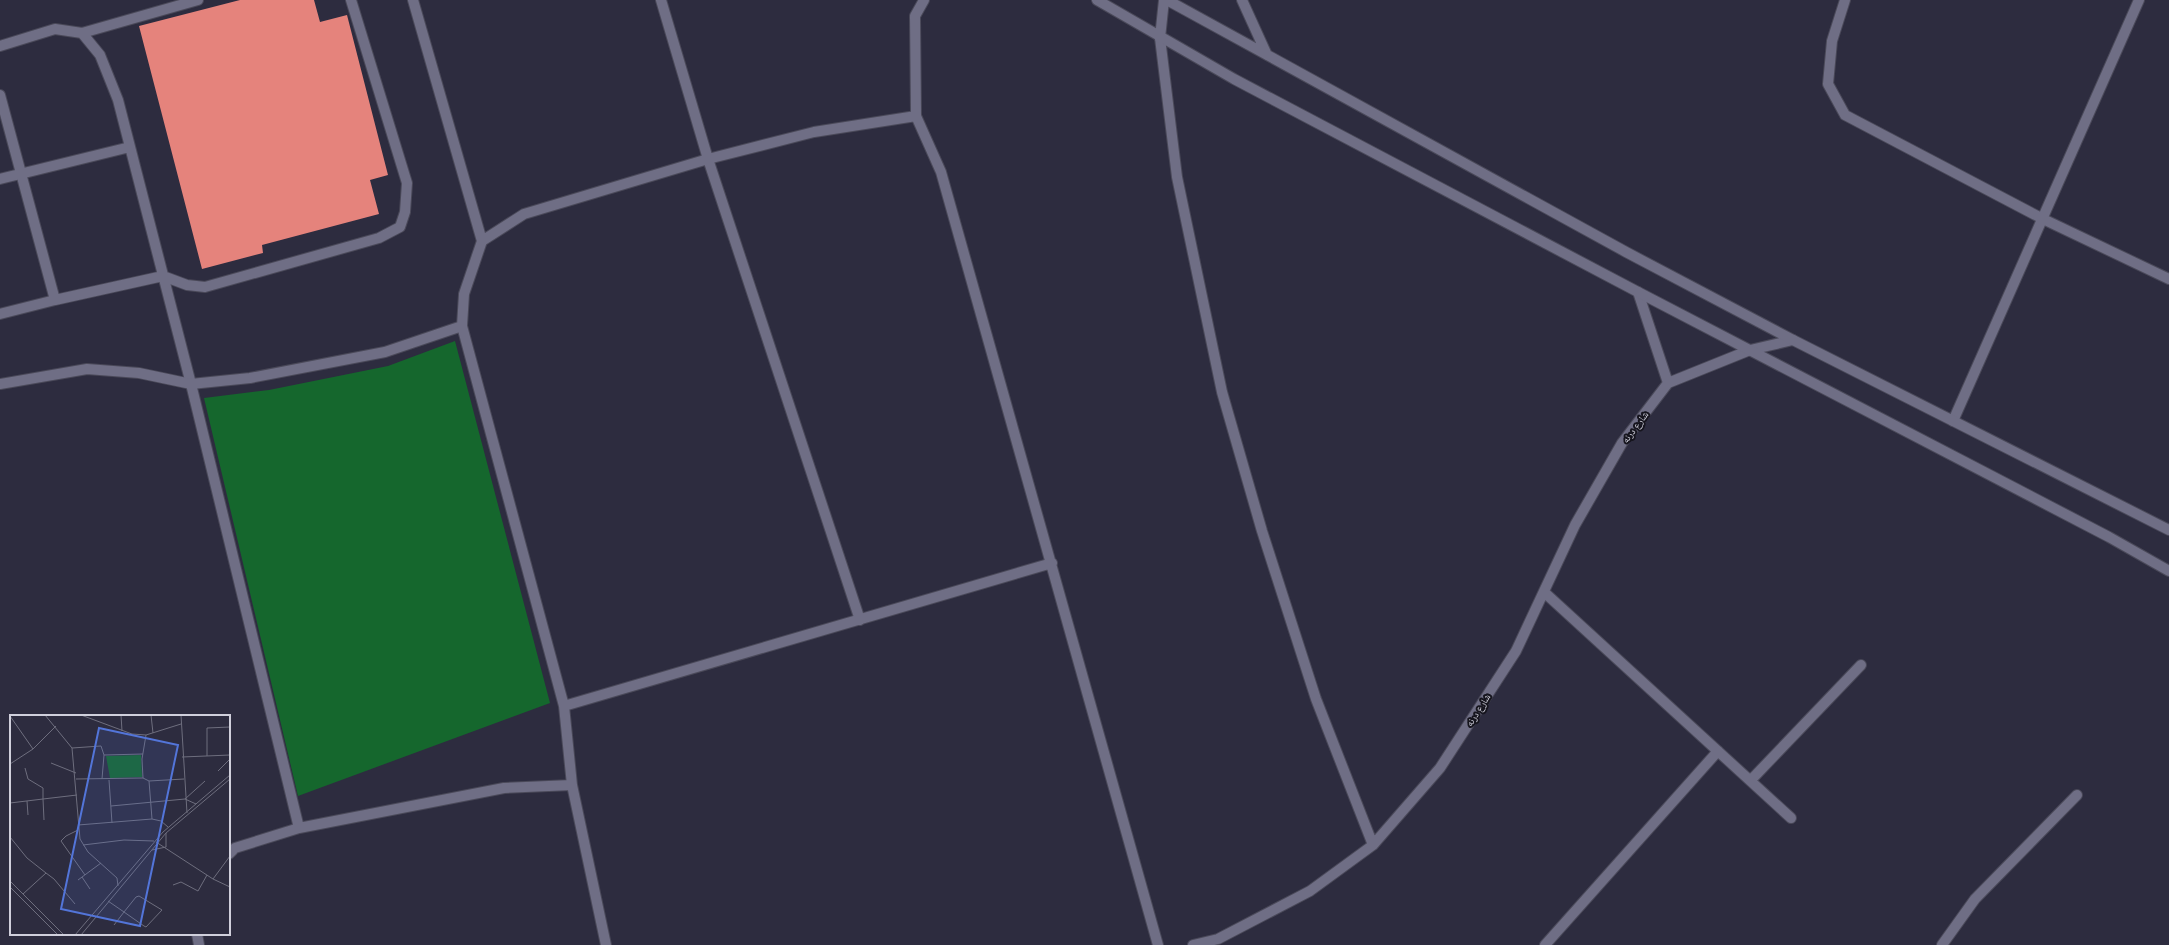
<svg xmlns="http://www.w3.org/2000/svg" width="2169" height="945" font-family="Roboto,'Noto Naskh Arabic',sans-serif">
<style>
.green{fill:#15672d}
.building{fill:#e5837c}
.lines{fill:none;stroke-linecap:round;stroke-linejoin:round}
.service-casing{stroke:#4a4959;stroke-width:12}
.minor-casing{stroke:#4a4959;stroke-width:12}
.secondary-casing{stroke:#4a4959;stroke-width:12}
.service{stroke:#6f6e85;stroke-width:10}
.minor{stroke:#6f6e85;stroke-width:10}
.secondary{stroke:#6f6e85;stroke-width:10}
.labels{text-anchor:middle;dominant-baseline:central;stroke-width:4;stroke-linejoin:round;paint-order:stroke}
.street-label{font-size:10px;fill:#d0d0dc;stroke:#16151e}
.inset-road{fill:none;stroke:#6e6e7e;stroke-width:1}
.view{fill:#5375d9;fill-opacity:0.15;stroke:#5375d9;stroke-width:2}
.inset-edge{fill:none;stroke:#d0d0dc;stroke-width:2}
</style>
<rect width="100%" height="100%" fill="#2d2c3f"/>
<!-- green -->
<path class="green" d="M455,341L550,703L298,796L204,398L269,390L388,366Z"/>
<!-- building -->
<path class="building" d="M240,0H314L320,22L347,15L388,175L370,180L379,214L262,245L263,253L202,269L139,26Z"/>
<g class="lines">
<defs>
<path id="service" d="M82,33L198,0
M0,46L55,29L82,33L100,55L118,100L191,384
M0,95L55,300L163,276L187,285L205,287L379,238L400,227L405,212L407,183L351,0
M0,179L130,147
M0,314L55,300"/>
<path id="minor" d="M413,0L482,241L464,294L462,326L564,706L572,785L606,945
M661,0L708,159L860,620
M924,0L915,16L916,116L941,172L1158,945
M1845,0L1832,41L1828,84L1845,115L2043,219L2169,279
M1160,38L1177,177L1222,392L1262,531L1316,699L1373,845
M482,241L524,214L708,159L814,132L916,116
M1638,292L1668,383
M0,384L87,369L139,373L191,384L250,378L385,352L462,326
M191,384L299,828L504,788L572,785
M1953,421L2139,0
M1544,592L1791,818
M564,706L1052,563
M1751,780L1861,665
M229,854L235,848L299,828
M197,934L199,945
M1193,945L1218,939L1310,891L1373,845L1440,768L1516,651L1575,525L1622,443L1668,383L1750,350L1793,340
M1545,945L1718,751
M1942,945L1975,899L2077,795"/>
<path id="secondary" d="M1097,0L1234,79L1638,292L2109,537L2169,571
M1167,0L1626,252L1793,340L2169,530
M1242,0L1267,55
M1160,38L1164,0"/>
</defs>
<!-- service casing -->
<use href="#service" class="service-casing"/>
<!-- minor casing -->
<use href="#minor" class="minor-casing"/>
<!-- secondary casing -->
<use href="#secondary" class="secondary-casing"/>
<!-- service -->
<use href="#service" class="service"/>
<!-- minor -->
<use href="#minor" class="minor"/>
<!-- secondary -->
<use href="#secondary" class="secondary"/>
</g>
<g class="labels">
<!-- street labels -->
<g class="street-label">
<text transform="translate(1635 427) rotate(-53)">شارع درنه</text>
<text transform="translate(1478 710) rotate(-57)">شارع درنه</text>
</g>
</g>
<!-- overview -->
<g transform="translate(10 715)">
<rect width="220" height="220" fill="#2d2c3f"/>
<path d="M131,40L132,62L100,63L96,41Z" fill="#15672d"/>
<path class="inset-road" d="M35,0L62,33L70,124L78,137L107,163L108,171M71,0L122,19L136,20L171,9M111,0L112,16M141,0L143,18M171,0L177,98M0,1L23,34M62,33L91,31L94,40M197,41V13L220,12M172,42L220,40M41,48L66,58M0,49L23,34L46,11M15,53L18,64L33,73V84L67,80M208,56L220,44M133,63L132,44L136,20M66,64L133,63L139,66L174,64M92,64L94,40L133,39M99,65L102,108M139,66L142,104M175,84L195,66M17,86L18,100M0,88L33,84L34,105M101,91L175,84L186,89M68,110L142,104L151,106L158,112M68,115L56,121L51,126L75,160M0,122L17,143L36,158L13,179M146,127L203,164L220,172M73,130L114,125L144,126M142,135L156,132V118M36,158L44,164L65,189M72,162L80,174M203,164L220,141M68,165L91,148M0,166L54,220M163,170L171,167L188,176L197,160M0,172L48,220M98,186L114,197L134,211L136,212L152,195L129,181L126,182L114,197L104,210M65,220L153,117L220,60M71,220L156,118L220,64"/>
<path class="view" d="M89,13L168,30L130,211L51,194Z"/>
<rect width="220" height="220" class="inset-edge"/>
</g>
</svg>
